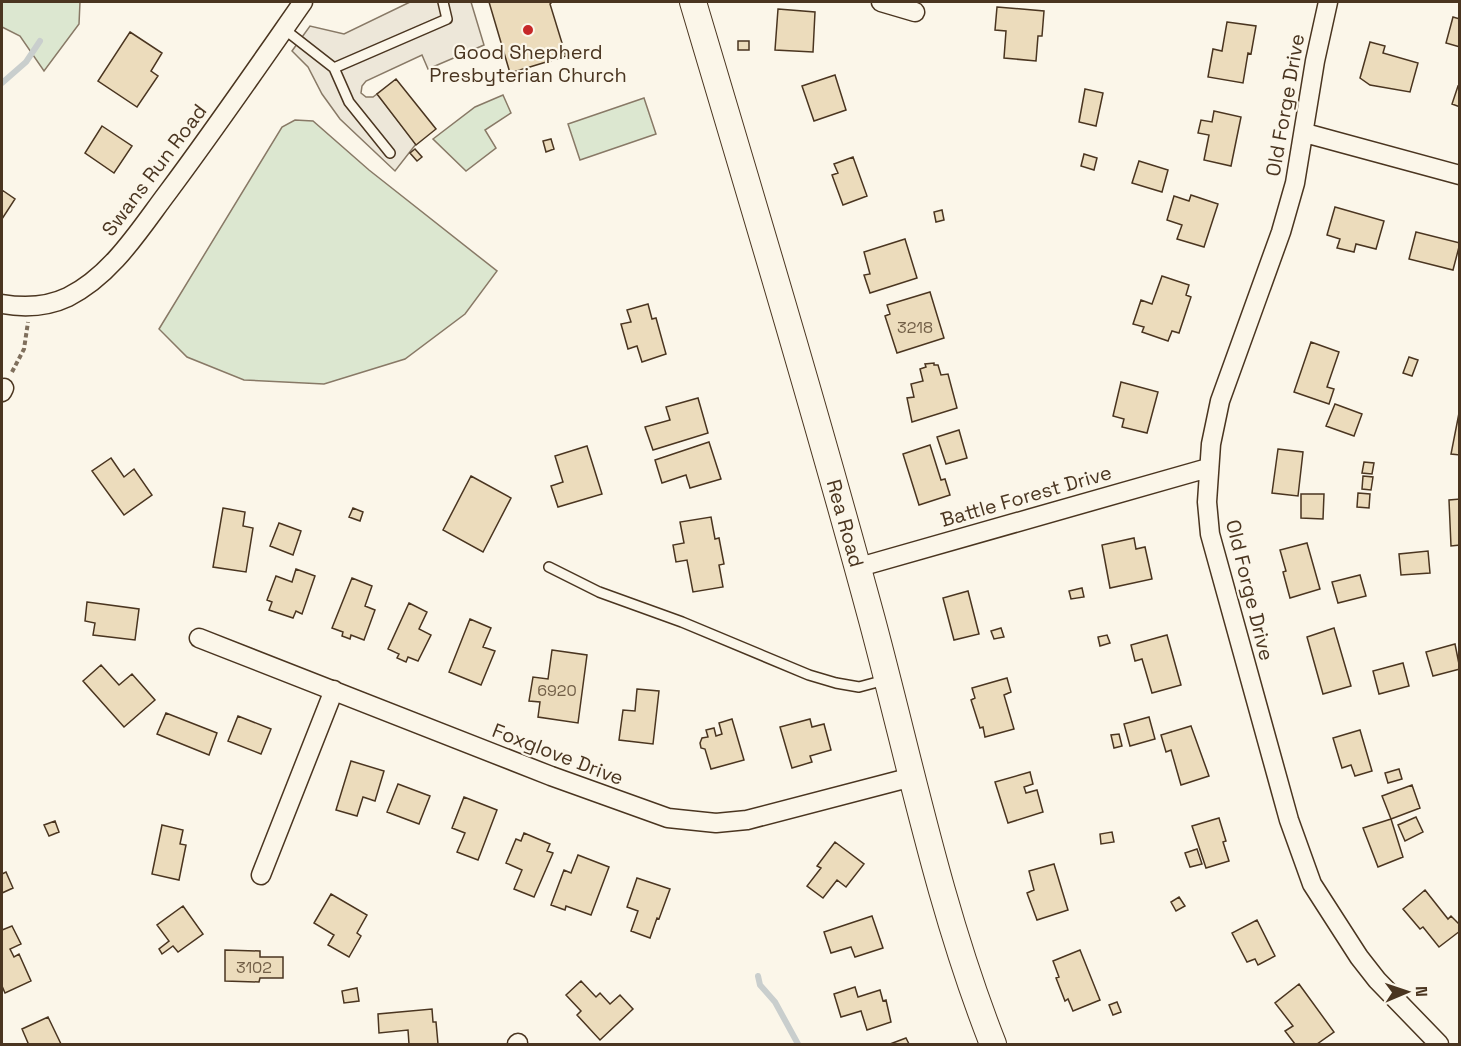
<svg xmlns="http://www.w3.org/2000/svg" width="1461" height="1046" font-family="'Space Grotesk',sans-serif">
<style>
.green{fill:#dce7d0;stroke:#887966;stroke-width:1.5}
.parking{fill:#ede7d9;stroke:#887966;stroke-width:1.5}
.lines{fill:none;stroke-linecap:round;stroke-linejoin:round}
.stream{stroke:#c9cecd;stroke-width:6}
.building{fill:#ecdcbc;stroke:#4a3520;stroke-width:1.5}
.lane-casing{stroke:#4a3520;stroke-width:12}
.street-casing{stroke:#4a3520;stroke-width:21}
.secondary-casing{stroke:#4a3520;stroke-width:28}
.path{stroke:#7f6f5c;stroke-width:4;stroke-dasharray:4.5 3;stroke-linecap:butt}
.lane{stroke:#fbf6e9;stroke-width:9}
.street{stroke:#fbf6e9;stroke-width:18}
.secondary{stroke:#fbf6e9;stroke-width:26}
.poi-dot{fill:#c62828;stroke:#fbf6e9;stroke-width:2}
.labels{text-anchor:middle;dominant-baseline:central;stroke-width:4.5;stroke-linejoin:round;paint-order:stroke}
.number-label{font-size:16px;fill:#725f47}
.poi-label{font-size:20px;fill:#4a3520;stroke:#fbf6e9}
.street-label{font-size:20px;fill:#4a3520;stroke:#fbf6e9}
</style>
<rect width="100%" height="100%" fill="#fbf6e9"/>
<!-- green -->
<path class="green" d="M2,2H80L79,24L44,71L20,36L2,27Z
M503,95L511,113L485,130L496,148L466,171L433,139L475,107Z
M644,98L656,134L580,160L568,124Z
M295,120L313,121L369,170L497,271L465,314L405,359L324,384L244,380L187,357L159,329L282,127Z"/>
<!-- parking -->
<path class="parking" d="M410,2H471L484,45L428,69L422,55L366,81L362,86L361,93L366,97H373L377,94L416,144L395,171L340,119L322,94L308,67L292,51L310,26L344,34Z"/>
<g class="lines">
<!-- stream -->
<path class="stream" d="M2,83L26,62L40,41
M758,976L760,985L775,1002L798,1044"/>
</g>
<!-- building -->
<path class="building" d="M489,2H552L550,4L566,56L510,73Z
M997,7L1044,11L1042,36H1038L1036,61L1004,58L1006,31L995,30Z
M778,9L815,12L813,52L775,50Z
M1453,17L1460,19V47L1446,43Z
M1227,22L1256,26L1251,54L1248,53L1243,83L1208,77L1213,49L1222,51Z
M130,32L162,53L151,71L158,76L137,107L98,81Z
M738,41H749V50H738Z
M1370,42L1385,46L1383,53L1418,63L1410,92L1370,85L1360,78Z
M835,75L846,110L814,121L802,86Z
M396,79L436,129L416,145L377,94Z
M1458,86L1460,87V107L1452,104Z
M1085,89L1103,93L1096,126L1079,122Z
M1214,111L1241,117L1231,166L1204,160L1209,135L1198,133L1201,120L1212,122Z
M102,126L132,146L114,173L85,153Z
M551,139L554,149L546,152L543,141Z
M415,149L422,157L417,161L410,153Z
M1084,154L1097,158L1094,170L1081,166Z
M853,157L867,196L843,205L832,175L838,173L834,164Z
M1139,161L1168,170L1162,192L1132,183Z
M2,190L15,199L2,219Z
M1191,195L1218,204L1204,247L1177,239L1182,225L1167,220L1174,196L1189,201Z
M1335,207L1384,221L1376,249L1356,244L1354,252L1337,248L1340,239L1327,235Z
M942,210L944,220L936,222L934,212Z
M1416,232L1460,243L1453,270L1409,259Z
M905,239L917,278L870,293L864,275L870,274L864,252Z
M1162,276L1189,285L1186,295L1191,297L1179,333L1172,331L1168,341L1142,332L1144,327L1133,324L1141,300L1152,304Z
M930,292L944,338L897,353L885,316L890,314L887,305Z
M648,304L652,319L656,318L666,354L642,362L637,346L628,349L621,324L631,322L627,310Z
M1311,342L1339,352L1327,387L1334,389L1329,404L1294,392Z
M1409,357L1418,360L1412,376L1403,373Z
M934,363V365H938L941,375L948,374L957,408L912,422L907,398L914,397L911,384L923,381L920,369L926,367L925,364Z
M1121,382L1158,392L1147,433L1122,427L1124,419L1113,416Z
M698,398L708,433L653,450L645,427L670,420L666,407Z
M1335,404L1362,414L1354,436L1326,426Z
M1460,408V455L1451,454Z
M959,430L967,458L946,464L937,437Z
M709,442L721,479L690,488L686,475L662,483L655,460Z
M930,445L941,480L945,479L950,495L919,505L903,454Z
M587,446L602,494L558,507L551,486L563,482L555,456Z
M1278,449L1303,452L1298,496L1272,493Z
M111,458L124,477L134,469L152,495L124,515L92,471Z
M1364,462L1374,463L1372,474L1362,473Z
M471,476L511,498L483,552L443,530Z
M1363,476L1373,477L1371,490L1362,489Z
M1358,493L1370,494L1369,508L1357,507Z
M1301,494H1324L1323,519L1301,518Z
M1460,499V545L1451,546L1449,500Z
M223,508L245,512L243,526L253,528L246,572L213,567Z
M353,508L363,512L360,521L349,517Z
M711,517L715,539L719,538L724,564L719,565L723,587L693,592L687,560L676,562L673,545L684,543L680,522Z
M279,523L301,531L293,555L270,546Z
M1134,538L1136,549L1145,547L1152,579L1110,588L1102,545Z
M1307,543L1320,589L1290,598L1283,572L1286,571L1280,550Z
M1428,551L1430,573L1401,575L1399,554Z
M296,569L315,576L302,614L296,611L293,618L269,610L272,602L267,600L276,576L292,582Z
M1360,575L1366,596L1338,603L1332,582Z
M352,578L372,586L365,606L375,610L364,640L351,635L350,639L342,636L343,632L332,628Z
M1082,588L1084,597L1071,599L1069,591Z
M968,591L979,634L954,640L943,598Z
M87,602L139,609L135,640L93,635L95,623L85,621Z
M409,603L427,612L419,629L431,635L418,661L408,657L406,662L397,658L399,654L388,649Z
M470,619L491,628L483,647L495,651L481,685L449,672Z
M1001,628L1004,637L994,639L991,631Z
M1334,628L1351,686L1323,694L1307,637Z
M1107,635L1110,643L1100,646L1098,637Z
M1167,635L1181,685L1152,693L1142,659L1135,661L1131,645Z
M1455,644L1460,669L1433,676L1426,652Z
M552,650L587,655L578,723L538,717L540,702L529,701L533,677L548,679Z
M1403,663L1409,686L1379,694L1373,671Z
M101,665L119,685L132,674L155,700L124,727L83,681Z
M1007,678L1011,692L1004,695L1014,729L985,737L983,727L980,728L971,700L975,698L972,688Z
M637,689L659,691L653,744L619,740L623,710L635,711Z
M166,713L217,733L209,755L157,734Z
M238,716L271,729L261,754L228,741Z
M1149,717L1155,739L1130,746L1124,724Z
M732,719L744,760L711,769L705,749L701,748L700,743L702,738L708,737L706,730L714,728L716,736L722,734L719,723Z
M810,719L812,727L824,724L831,750L810,756L812,762L792,768L780,727Z
M1191,726L1209,776L1181,785L1171,750L1166,752L1161,735Z
M1360,730L1372,771L1355,776L1351,765L1342,768L1333,738Z
M1119,734L1122,746L1114,748L1111,735Z
M351,761L384,771L375,801L363,797L357,816L336,810Z
M1399,769L1402,779L1388,783L1385,773Z
M1030,772L1033,784L1024,787L1026,793L1037,790L1043,812L1008,823L995,782Z
M398,784L430,796L419,824L387,812Z
M1412,785L1420,808L1391,819L1382,796Z
M464,797L497,810L478,860L457,852L465,833L452,828Z
M1416,817L1423,832L1405,841L1398,825Z
M1219,818L1226,841L1223,842L1229,861L1206,868L1192,826Z
M1391,819L1403,857L1378,867L1363,828Z
M55,821L59,832L49,836L44,825Z
M162,825L183,830L180,844L186,845L179,880L152,874Z
M1112,832L1114,842L1101,844L1100,834Z
M524,833L550,844L547,851L553,853L534,897L514,889L522,870L506,863L516,839L521,841Z
M835,842L864,864L846,887L837,880L823,898L807,886L821,868L817,866Z
M1197,849L1202,864L1190,867L1185,853Z
M578,855L609,867L591,915L566,906L565,910L551,905L564,870L571,873Z
M1054,864L1068,910L1037,920L1027,893L1034,890L1029,871Z
M6,872L13,888L2,893V874Z
M637,878L670,889L659,919L657,918L650,938L631,931L638,911L627,907Z
M1425,890L1448,919L1451,916L1460,925V931L1439,947L1423,927L1420,929L1403,909Z
M331,894L367,915L357,933L361,936L349,957L328,945L334,935L314,923Z
M1179,897L1185,906L1176,911L1171,902Z
M183,906L203,934L178,952L173,946L162,954L159,949L169,941L157,925Z
M872,916L883,948L855,957L851,947L831,953L824,932Z
M1257,920L1275,956L1258,965L1255,959L1247,962L1232,933Z
M12,926L21,944L10,949L14,957L19,954L31,981L5,993L2,986V930Z
M225,950L260,951V957H283V978H260L259,982L225,981Z
M1080,950L1100,1000L1073,1011L1068,999L1065,1001L1056,978L1059,977L1053,961Z
M581,981L596,997L600,993L610,1004L620,995L633,1009L600,1040L577,1015L581,1011L566,995Z
M1299,984L1334,1032L1317,1044H1295L1285,1031L1293,1026L1275,1003Z
M855,987L858,997L880,990L883,1001L886,1000L891,1022L867,1030L861,1011L841,1017L834,994Z
M357,988L359,1001L344,1003L342,991Z
M1117,1002L1121,1012L1113,1015L1109,1005Z
M432,1009L433,1022H436L438,1044H409L408,1030L379,1033L378,1014Z
M48,1017L61,1044H26L28,1043L22,1029Z
M906,1038L909,1044H890Z"/>
<g class="lines">
<defs>
<path id="lane" d="M284,29L334,68L447,19L443,2
M334,68L349,102L390,153
M549,567L599,592L682,622L809,675L836,683L859,687L885,680"/>
<path id="street" d="M881,2L915,12
M1328,2L1315,61L1295,183L1281,232L1220,401L1211,444L1207,502L1210,534L1289,820L1312,884L1359,957L1377,980L1439,1044
M1305,133L1460,175
M2,304C25,308 47,307 68,297C112,275 140,229 168,192C215,129 259,65 303,2
M2,392L4,388
M856,568L1208,468
M199,638L551,776L668,818L716,823L747,820L912,777
M261,875L334,690
M517,1044L518,1043"/>
<g id="secondary">
<path id="s1" d="M693,2C754,207 816,413 872,620C910,762 939,907 993,1044"/>
</g>
</defs>
<!-- lane casing -->
<use href="#lane" class="lane-casing"/>
<!-- street casing -->
<use href="#street" class="street-casing"/>
<!-- secondary casing -->
<use href="#secondary" class="secondary-casing"/>
<!-- path -->
<path class="path" d="M12,372L24,349L28,322"/>
<!-- lane -->
<use href="#lane" class="lane"/>
<!-- street -->
<use href="#street" class="street"/>
<!-- secondary -->
<use href="#secondary" class="secondary"/>
</g>
<!-- markers -->
<circle class="poi-dot" cx="528" cy="30" r="6"/>
<g class="labels">
<!-- number labels -->
<g class="number-label">
<text x="915" y="327">3218</text>
<text x="557" y="690">6920</text>
<text x="254" y="967">3102</text>
</g>
<!-- poi labels -->
<g class="poi-label">
<text x="528" y="52">Good Shepherd<tspan x="528" dy="23">Presbyterian Church</tspan></text>
</g>
<!-- street labels -->
<g class="street-label">
<text transform="translate(1285 105) rotate(-80)">Old Forge Drive</text>
<text transform="translate(154 170) rotate(-53)">Swans Run Road</text>
<text transform="translate(1026 496) rotate(-16)">Battle Forest Drive</text>
<text stroke="none"><textPath href="#s1" startOffset="543">Rea Road</textPath></text>
<text transform="translate(1250 590) rotate(76)">Old Forge Drive</text>
<text transform="translate(558 754) rotate(21)">Foxglove Drive</text>
</g>
</g>
<!-- border -->
<rect width="1461" height="1046" fill="none" stroke="#4a3520" stroke-width="6"/>
<!-- north arrow -->
<g transform="translate(1407 992) rotate(88)" stroke="#fbf6e9" stroke-width="4.5" paint-order="stroke">
<path d="M0-4.5L10 22L0 15L-10 22Z" fill="#4a3520"/>
<text y="-9" font-size="16" font-weight="bold" text-anchor="middle" fill="#4a3520">N</text>
</g>
</svg>
